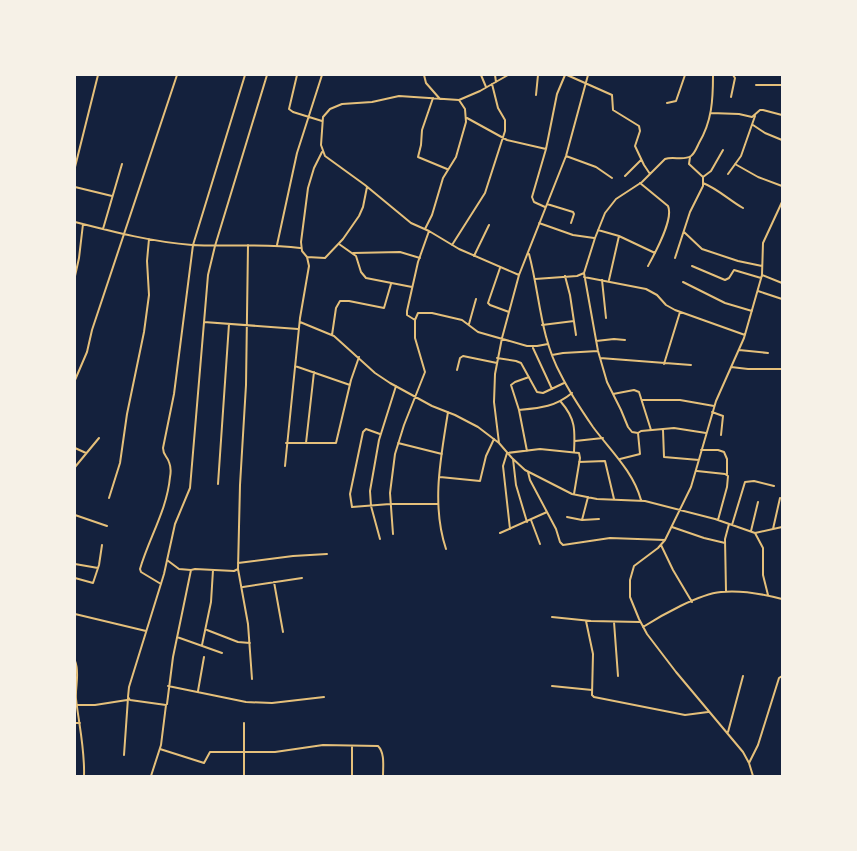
<svg xmlns="http://www.w3.org/2000/svg" width="857" height="851" font-family="'Noto Serif',serif">
<style>
.lines{fill:none;stroke-linecap:round;stroke-linejoin:round}
.minor{stroke:#e5c07b;stroke-width:2}
</style>
<rect width="100%" height="100%" fill="#14213d"/>
<g class="lines">
<!-- minor -->
<path class="minor" d="M297,75L289,109L293,112L322,121
M424,75L426,83L440,99
M481,75L486,87
M495,75L496,82
M508,75L480,91L459,100L399,96L372,102L342,104L330,109L323,117L321,145L325,156L365,185L411,223L429,231L459,249L519,275
M567,75L612,95L613,110L639,126L640,131L635,146L644,165L650,174
M588,75L566,156L519,275L502,338L495,374L494,402L499,443L512,458L525,470L572,494L597,499L645,501L715,519L755,533L782,527
M756,85H782
M536,95L538,75
M731,97L735,78L733,75
M433,98L422,130L421,145L418,157L447,169
M667,103L676,101L685,75
M711,113L739,114L752,117L760,110H763L782,115
M467,118L507,140L546,149
M753,125L765,133L782,140
M566,156L596,167L612,178
M735,164L758,177L782,186
M75,167L98,75
M728,174L741,156L755,116
M625,176L641,160
M703,177L711,171L723,150
M640,183L668,206C674,219 655,253 648,266
M703,183C718,189 729,200 743,208
M75,187L112,196
M547,204L573,212L574,214L571,223
M545,207L534,202L532,197L546,149L557,94L565,75
M75,222C114,232 153,242 192,245C228,247 264,243 300,248
M539,223L573,235L594,238
M103,229L122,164
M425,229L432,215L443,178L456,157L466,122L465,109L459,100
M598,230L619,236L655,253
M684,232L702,249L738,261L762,266
M339,244L356,256L361,272L366,278L412,287
M277,245L297,153L322,75
M452,245L485,193L505,131V120L498,108L492,84
M353,253L400,252L420,258
M529,254C540,295 540,337 561,375C570,393 582,411 593,427C610,450 633,471 641,500
M474,256L489,225
M307,257L325,258L343,239L359,216L363,207L367,187
M675,258L690,212L703,186V177L689,164L690,157
M692,266L725,280L729,278L734,270L761,278
M500,268L488,303L490,305L509,312
M584,273L598,351L607,382L621,410L628,427L632,432L638,433
M762,275L782,283
M75,276L79,258L83,224
M565,276L570,295L576,335
M584,277L646,289L657,295L666,305L675,310L745,335
M535,279L577,276L584,273L595,238L605,213L616,199L642,182L665,159C673,156 684,161 691,156C695,153 697,147 699,143C712,121 713,100 713,75
M602,280L606,318
M609,280L619,236
M683,282L725,303L752,311
M758,291L782,299
M415,320L418,313H432L462,320L478,332L527,346H537L548,344
M204,322L298,329
M300,322L334,336L375,373L390,383L432,406L455,415L478,427L499,443
M469,324L476,299
M542,325L574,321
M332,335L336,308L340,301H349L384,308L391,284
M596,341L614,339L625,340
M533,348L552,389
M739,350L768,353
M552,355L563,353L598,351
M497,358L516,361L521,363L537,392L543,393L564,383
M600,358L691,365
M664,364L680,312
M295,366L350,385
M731,367L748,369H782
M457,370L460,358L463,356L497,363
M75,380L87,352L92,330L177,75
M613,394L634,390L639,392L651,430
M642,400H680L714,406
M561,402C576,419 575,431 574,452
M519,410C540,408 555,407 572,393
M712,412L723,416L721,435
M663,430L664,457L699,460
M380,434L366,429L363,432L350,494L352,507L390,504H438
M575,441L603,438
M286,443H336L351,380L359,357
M306,443L314,372
M398,443L442,454
M75,448L86,453
M701,450H718L724,452L727,459V474
M527,451L519,410L511,385L515,382L529,377
M513,459L516,485L527,522
M620,459L640,454L638,433L641,431L674,428L706,433
M579,462L605,461L614,499
M285,466L300,318L309,266L307,257L302,251L301,242L308,188L314,168L322,152
M75,467L99,438
M697,471L725,474L728,476L727,487L718,520
M528,472L530,480L556,529L560,542L563,545L610,538L665,540
M440,477L480,481L486,456L494,439
M218,484L229,324
M109,498L120,463L127,414L144,332L149,295L147,261L149,239
M75,515L107,526
M567,517L582,520L599,519
M531,520L540,544
M582,520L588,497
M732,525L745,482L754,481L774,486
M672,527L704,538L725,543
M510,529L503,466L507,453L540,449L579,453L580,458L574,494
M773,529L780,498
M751,531L758,502
M500,533L547,512
M755,533L763,548V575L768,595
M393,534L390,493L395,454L404,425L425,372L415,338V320L407,315V311L418,262L429,231
M380,539L371,506L370,491L379,440L396,386
M661,545L673,570L692,602
M446,549C431,504 441,457 448,412
M167,560L179,569L191,570
M238,563L293,556L327,554
M75,564L98,568
M238,569L248,624L252,679
M75,578L93,583L99,565L102,545
M274,582L283,632
M161,584L141,572L140,569C149,538 167,510 170,477C171,472 171,467 169,462C167,456 163,455 163,448L174,394L193,245L245,75
M243,587L302,578
M726,591L725,539L729,524
M75,614L146,631
M552,617L591,621L640,622
M586,621L593,654L592,695L594,697L685,715L708,712
M614,622L618,676
M643,627C662,615 699,594 721,592C740,590 763,594 782,599
M207,630L238,642L250,643
M177,637L222,653
M202,645L211,602L213,570
M75,661C80,673 75,686 76,699C79,725 85,750 84,776
M168,686L246,702L272,703L324,697
M552,686L592,690
M198,691L204,657
M167,704L173,657L191,570L195,569L234,571L238,569L240,485L246,385L248,245
M77,705H95L127,700
M75,723H80
M728,732L743,676
M160,749L204,763L210,752H275L323,745L378,746C385,753 383,766 383,776
M124,755L128,698
M749,763L758,745L779,678L782,676
M151,776L161,745L166,705L130,700L128,697L129,687L164,574L175,524L190,488L208,275L215,246L267,75
M244,776V723
M352,776V746
M753,776L749,763L743,752L676,672L647,634L639,619L630,597V580L634,566L658,548L665,540L691,487L716,401L744,338L762,275L763,243L782,202"/>
</g>
<!-- border -->
<rect width="857" height="851" fill="none" stroke="#f6f1e7" stroke-width="152"/>
</svg>
